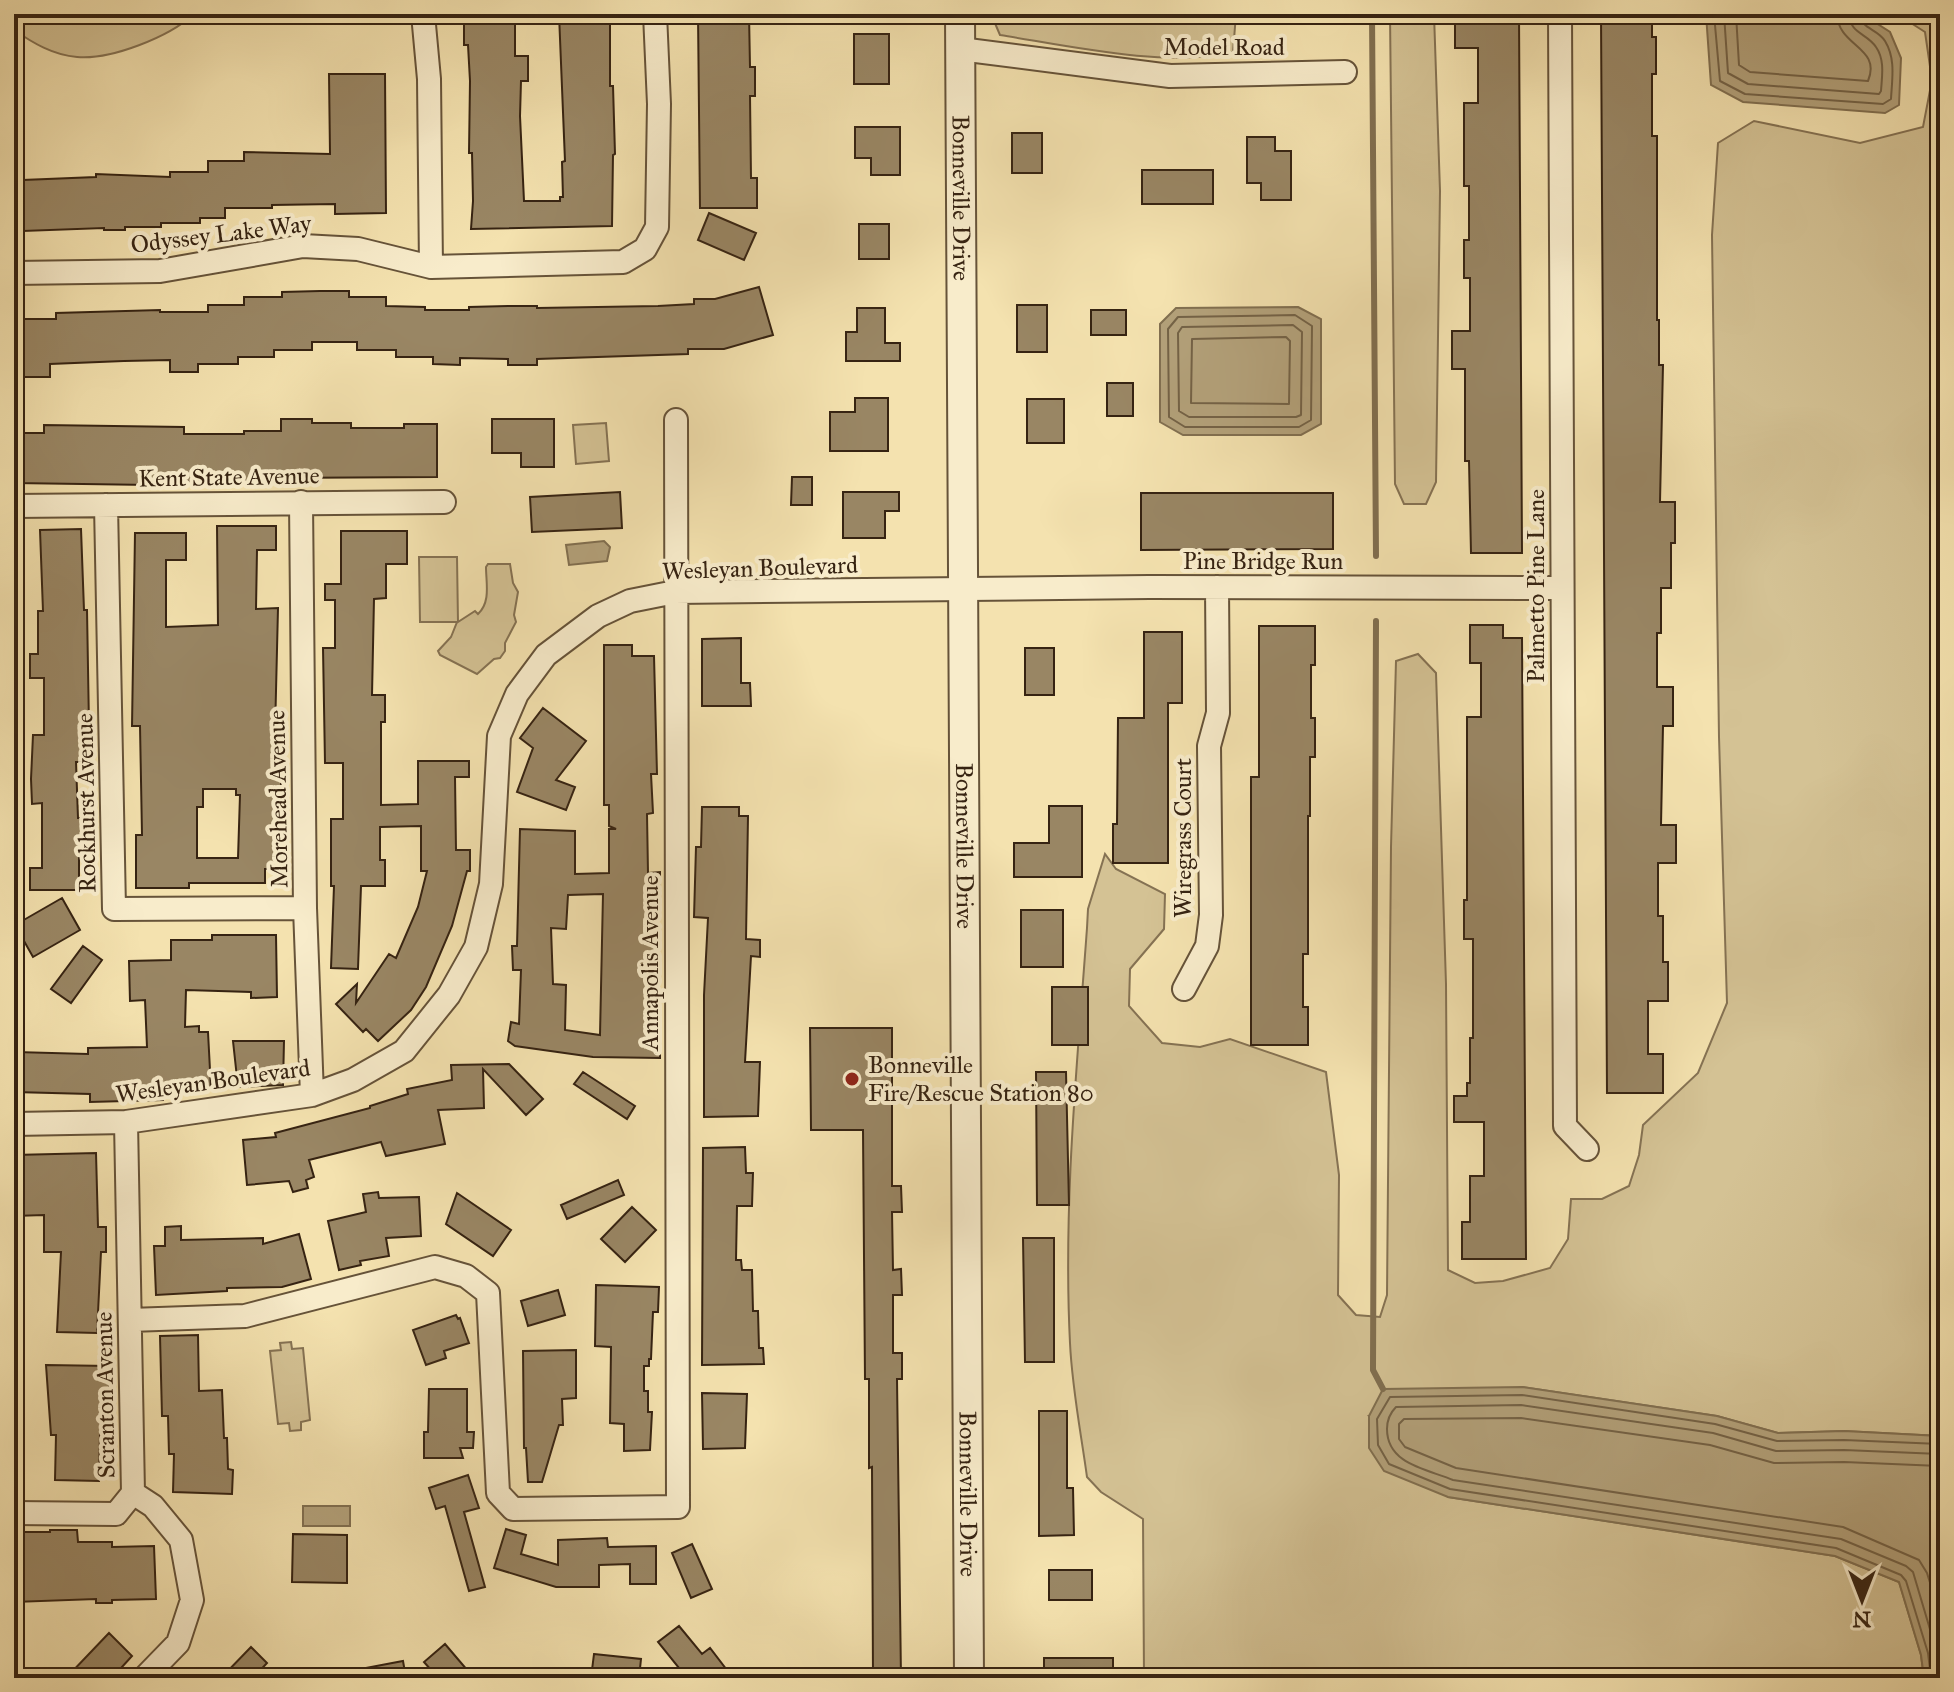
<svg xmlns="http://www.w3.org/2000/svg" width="1954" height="1692" font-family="'IM FELL Great Primer',serif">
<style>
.green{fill:#d4c294;stroke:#857253;stroke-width:2}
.water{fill:#b3a17a;stroke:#816f50;stroke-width:2}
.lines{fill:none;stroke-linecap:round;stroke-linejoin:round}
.shore{stroke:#746246;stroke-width:2}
.stream{stroke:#816f50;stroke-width:6}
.building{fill:#998664;stroke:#362312;stroke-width:2;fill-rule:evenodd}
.minor-casing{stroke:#665339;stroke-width:26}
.tertiary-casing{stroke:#665339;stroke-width:32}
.minor{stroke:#f8eccb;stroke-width:22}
.tertiary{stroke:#f8eccb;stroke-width:28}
.poi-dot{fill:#8f2418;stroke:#f8eccb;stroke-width:3}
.labels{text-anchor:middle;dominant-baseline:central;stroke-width:8;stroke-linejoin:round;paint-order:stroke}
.street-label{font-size:24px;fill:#362312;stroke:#f8eccb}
.poi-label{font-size:24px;fill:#362312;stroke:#f8eccb;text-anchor:start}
</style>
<rect width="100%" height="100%" fill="#f4e2af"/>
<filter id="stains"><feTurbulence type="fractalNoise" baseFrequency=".0025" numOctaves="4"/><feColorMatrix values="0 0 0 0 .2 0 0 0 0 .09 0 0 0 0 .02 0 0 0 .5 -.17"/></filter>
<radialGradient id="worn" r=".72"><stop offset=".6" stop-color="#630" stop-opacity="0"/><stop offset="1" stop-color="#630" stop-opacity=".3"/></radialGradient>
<!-- green -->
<path class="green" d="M14,14H194C169,37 111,60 77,57C53,55 33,43 14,30Z
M991,14H1236L1233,52C1166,68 1069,46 1000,35Z
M1390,14H1434L1440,191L1436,482L1426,504H1404L1395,484Z
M1897,14H1940V1436L1844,1431L1778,1433L1717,1416L1522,1387L1369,1416L1448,1497L1835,1556L1899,1582L1921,1655L1924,1678H1144L1143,1519L1101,1492L1087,1477C1081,1433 1072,1388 1070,1343C1063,1205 1077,1066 1087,928L1088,909L1105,854L1116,869L1165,894L1164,929L1130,969L1129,1006L1162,1043L1200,1047L1230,1039L1326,1072L1339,1175L1338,1295L1356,1315L1380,1317L1387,1295L1391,847L1396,661L1418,654L1436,673L1446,984L1448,1270L1475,1283L1503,1281L1550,1268L1568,1239L1571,1199H1602L1629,1186L1639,1155L1643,1125L1698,1073L1727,1003L1719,737L1712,235L1718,143L1754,121L1860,143L1923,127L1932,80L1925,32Z
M606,423L609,461L576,464L573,425Z
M419,557H457L458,622L475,611L478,614C491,602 486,583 486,567L488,564H510L513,583L518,592L514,615L516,622L505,643V651L500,658L494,659L477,674L440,655L438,651L451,637L457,622H420Z
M291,1342L292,1349L303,1348L310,1420L301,1422V1430L290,1431L289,1423L278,1424L270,1351L281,1350L280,1343Z"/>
<!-- water -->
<path class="water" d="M1706,14H1862L1890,32L1901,58L1899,105L1885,113L1743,102L1711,85Z
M1298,307L1321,319V424L1301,435H1183L1160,422V324L1176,308Z
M604,541L610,547L607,561L569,565L566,545Z
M1522,1387L1717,1416L1778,1433L1844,1431L1940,1436V1678H1924L1921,1655L1899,1582L1835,1556L1448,1497L1384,1471L1369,1448V1416L1383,1389Z
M303,1506H350V1526H303Z"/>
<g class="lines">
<!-- shore -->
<path class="shore" d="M1714,14L1720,81L1745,94L1883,104L1891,99C1892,79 1896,59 1885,41C1878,29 1861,29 1859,14
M1724,14L1728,73L1748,84L1879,94L1881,91C1882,76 1885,60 1876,47C1867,33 1850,34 1849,14
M1736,14L1739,65L1750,72L1868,81C1882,47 1838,47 1837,14
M1295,315L1312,326L1311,420L1299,427H1185L1169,417L1168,329L1178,317Z
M1293,325L1302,332L1301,415L1296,417H1189L1179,411L1178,333L1182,327Z
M1286,337L1290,341L1289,404L1191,403L1192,339Z
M1940,1454L1844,1450L1776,1451L1713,1433L1521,1405L1396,1407C1390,1413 1387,1420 1387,1429C1387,1464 1426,1469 1453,1480L1841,1539L1906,1566L1913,1572L1940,1663
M1940,1466L1844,1462L1774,1463L1710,1445L1521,1418L1404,1419L1399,1424V1439L1405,1447L1456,1468L1843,1527L1919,1560L1927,1573L1940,1615
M1931,1678L1928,1653L1906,1581L1901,1575L1836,1548L1450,1489L1389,1464L1378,1445L1377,1419L1390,1397L1522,1395L1715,1424L1777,1441L1844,1440L1940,1444"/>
<!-- stream -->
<path class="stream" d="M1372,14L1376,556
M1376,621L1373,1370L1383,1389"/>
</g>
<!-- building -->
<path class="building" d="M559,14H610V86H613L615,154L613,155L612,226L471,229L473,201L472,153H469L470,81L468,45H464V16L515,15V56H528V81H521L520,116L524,201H560V197H563L562,162L565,161Z
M698,14H749L750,67H755V96H750L751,178H757V208H700Z
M1455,14H1519L1522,553H1471L1469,461H1465V369H1452V331H1470V278H1464V240H1469V186H1464V103H1478V48H1455Z
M1601,14H1652V37H1656V74H1652V136H1657V320H1659V365H1663L1660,502H1675V543H1671V588H1661V633H1657V687H1673V726H1663L1661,825H1676V863H1658V916H1663V962H1668V1001H1648V1054H1663V1093H1607Z
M854,34H889V84H854Z
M329,74H385L386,213L335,214V204L272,205V208H225V218H200V223H161V227H125V230H104V228L23,231V180L96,177V174L170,177V172H208V161H244V152L330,154Z
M855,127H900V175H871V158H855Z
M1012,133H1042V173H1012Z
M1247,137H1275V151H1291V200H1261V183H1247Z
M1142,170H1213V204H1142Z
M709,213L756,233L744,260L698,240Z
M859,224H889V259H859Z
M759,287L773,335L724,349H688V354L537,359V365H508V359L460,358V365L433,364V357H396V350H357V342H312V350H274V357H238V364H198V372H170V360L124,361L50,364V377H22V319H56V313L160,310V312H208V305H244V297H282V292L320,291H349V297H386V306L425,307V310H469V307L508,306H537V308L658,306L694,304V299H715Z
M1017,305H1047V352H1017Z
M857,308H885V343H900V361H846V332H857Z
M1091,310H1126V335H1091Z
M1107,383H1133V416H1107Z
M855,398H888V451H830V412H855Z
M1027,399H1064V443H1027Z
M281,419H312V423H351V428H404V424H437V477L269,478V481L151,482V485L14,483V433H44V425L184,427V434H244V431H281Z
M492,419H554V467H521V453H492Z
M792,477H812V505H791Z
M620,492L622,528L532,532L530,497Z
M843,492H899V511H885V538H843Z
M1141,493H1333V549L1141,550Z
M217,526H276V550H257L256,609L278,608L274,774H281V795H277L275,869H265V883H189V888H136V835H142L140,726H132L135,533H186V560H166V627L218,625ZM203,789H236V795H240L238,858H197V807H203Z
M81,529L84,610H87L89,726H83L82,762H76L78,818H89V840H79V890H30V868H42V803L32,804L31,779L33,735H44V678H30V654H38V611H43L40,530Z
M341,531H407V564H386V598L374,599L372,695H385V722H381V805L418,804V761H469V777H455L456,850H470V871H467L452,926L426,987L411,1010L378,1041L366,1029L363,1032L336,1004L357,984L356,1003L389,954L396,958L418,907L427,871H421V826L380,827V860H385V886H361L358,969L331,968L334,886H331V819H343V763H325L323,648H335V600H325V584H341Z
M1470,625H1503V638H1522L1526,1259H1462V1222H1470V1176H1484V1122H1454V1096H1467V1083H1470V1038H1473V939H1464V900H1467V717H1481V663H1470Z
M1259,626H1315V665H1311V718H1315V757H1310V816H1308V954H1303V1007H1308V1045H1251V777H1259Z
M1144,632H1182V703H1168V863H1113V824H1117L1118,718H1144Z
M741,638V683H750L751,706H702V639Z
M604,645H632V656H654L657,774H651L653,813L647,814L648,873L660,872V893H657V971L646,972V1042L660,1043V1058L593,1057L515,1046L508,1041L511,1022L519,1024L521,970H513L512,946H517L520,829L575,831V874L609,873V829H616L609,826V805H604ZM603,894L600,1035L565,1030L566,985L553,984L551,928L566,929L568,895Z
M1025,648H1054V695H1025Z
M543,708L586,741L556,780L575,787L566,810L517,792L533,748L520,738Z
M1049,806H1082V877H1014V843H1049Z
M702,807H739V816H748L746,939L760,940V957L751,956L745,1062H760L758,1116L704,1117V995L708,918L694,917L696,847H701Z
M62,898L80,930L33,957L15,925Z
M1021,910H1063V967H1021Z
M212,935H276L277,997L251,998V992L186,990L185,1027L199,1026V1032H208L211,1089H163V1100L90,1102V1094L14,1092L16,1052L88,1054V1048L147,1047L145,1000L130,1001L129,961L171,960V940H212Z
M83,946L102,960L71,1003L51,989Z
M1052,987H1088V1045H1052Z
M810,1028H892V1186H901L902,1212H892L893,1270L901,1269L902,1295H893V1353H902V1379H897L901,1678H873L872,1467L869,1468V1379H865L863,1130H811Z
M233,1041H284L283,1085L238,1087Z
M509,1064L543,1099L526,1115L483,1069L484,1108L438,1110L445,1144L386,1156L381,1142L309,1160L314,1177L306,1180L308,1188L293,1192L289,1181L247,1185L243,1140L276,1137L275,1133L370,1108V1106L408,1094L407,1089L452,1080L451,1065Z
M583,1072L635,1106L627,1119L574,1084Z
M1036,1072H1066L1069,1205H1037Z
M745,1147L746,1173H753L752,1206H737L736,1260H741L742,1270H752L753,1311H758L759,1348H763L764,1364L702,1365L703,1148Z
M96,1153L98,1227H106V1252H101L97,1333L57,1332L61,1252H44V1215L14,1216V1155Z
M618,1180L624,1195L567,1219L561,1205Z
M378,1192L379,1198L419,1197L421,1236L386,1238L389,1256L360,1261L361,1265L339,1270L328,1221L366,1212L363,1194Z
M457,1193L511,1230L493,1256L446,1224Z
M632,1207L656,1230L625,1262L601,1239Z
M181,1226V1240L263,1238V1244L299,1234L311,1279L282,1287L227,1288V1291L156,1295L154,1246H165V1227Z
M1023,1238H1054V1362H1025Z
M596,1285L659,1287L658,1312H653L651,1359H649V1366H644V1391H648V1412H652L650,1450L624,1451V1424L610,1423L611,1347L595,1346Z
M558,1290L565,1315L528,1326L521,1301Z
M456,1315L458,1319L460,1318L469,1343L444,1351L446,1358L426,1365L413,1330Z
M198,1335L199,1391L222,1390L224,1438H227L228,1469L233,1470L232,1494L173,1492L174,1454H169L168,1416H162L160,1336Z
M576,1350V1398L562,1399L563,1425H559L542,1482H528L526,1448H524L523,1351Z
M46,1365L109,1366V1434H100L99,1481L55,1480L56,1435H51Z
M429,1389H467V1432H474L473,1448H460L463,1458H424V1432H428Z
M702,1393L747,1394L745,1448L703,1449Z
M1039,1411H1067V1488H1073L1074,1535L1039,1536Z
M468,1475L479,1508L464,1512L485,1587L469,1591L445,1506L436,1509L429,1488Z
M506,1529L526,1535L521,1554L558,1565V1540L607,1538L608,1547L656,1546V1584H630V1564L599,1565V1587H556L494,1568Z
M50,1530H77L78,1542H112V1547L154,1546L156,1599L112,1600V1603H96V1599L14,1602V1532H50Z
M293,1534L347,1535V1583L292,1582Z
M692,1544L712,1589L691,1598L672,1553Z
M1049,1570H1092V1600H1049Z
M679,1626L702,1654L710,1648L733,1678H687L658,1642Z
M109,1633L132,1656L112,1678H66Z
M445,1644L474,1678H438L424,1662Z
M251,1647L267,1663L253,1678H221Z
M594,1654L641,1659L639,1678H591Z
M1044,1658H1113V1678H1044Z
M403,1661L406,1678H356L355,1670Z"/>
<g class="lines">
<defs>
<path id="minor" d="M423,14L429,79L431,267
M1560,14L1565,1126L1587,1149
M960,49L1170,76L1345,72
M14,273L160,271L303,246L358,249L431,267L623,262L645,249L657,227L659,104L655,14
M301,502L305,908L312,1095
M106,505L114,909L305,908
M14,506L444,502
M1184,989L1207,946L1211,915L1209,746L1218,713L1217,587
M126,1122L133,1493
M14,1124L126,1122L312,1095L353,1080L404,1051L449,995L476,947L491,884L499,736L517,694L546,655L598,616L630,601L675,592L1149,587L1562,588
M130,1320L245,1316L435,1267L466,1276L488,1293L498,1493L513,1509L678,1507L676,420
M133,1493L153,1506L181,1540L192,1600L178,1643L144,1678
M14,1513L116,1514L133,1493"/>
<g id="tertiary">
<path id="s1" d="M960,14L969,1678"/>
</g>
</defs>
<!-- minor casing -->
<use href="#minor" class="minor-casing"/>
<!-- tertiary casing -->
<use href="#tertiary" class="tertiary-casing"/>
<!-- minor -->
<use href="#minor" class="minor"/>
<!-- tertiary -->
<use href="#tertiary" class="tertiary"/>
</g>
<!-- markers -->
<circle class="poi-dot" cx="852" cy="1079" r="8"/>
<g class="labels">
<!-- street labels -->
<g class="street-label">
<text x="1224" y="47">Model Road</text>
<text stroke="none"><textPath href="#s1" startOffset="184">Bonneville Drive</textPath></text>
<text transform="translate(221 234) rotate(-7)">Odyssey Lake Way</text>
<text transform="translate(229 477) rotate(-1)">Kent State Avenue</text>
<text x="1263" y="561">Pine Bridge Run</text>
<text transform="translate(760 568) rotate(-2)">Wesleyan Boulevard</text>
<text transform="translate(1536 586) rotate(-90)">Palmetto Pine Lane</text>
<text transform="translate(278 799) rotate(-91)">Morehead Avenue</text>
<text transform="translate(86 803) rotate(-91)">Rockhurst Avenue</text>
<text transform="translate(1183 838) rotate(-90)">Wiregrass Court</text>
<text stroke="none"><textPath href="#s1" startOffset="832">Bonneville Drive</textPath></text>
<text transform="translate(650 963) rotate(-90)">Annapolis Avenue</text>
<text transform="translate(213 1081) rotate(-8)">Wesleyan Boulevard</text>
<text transform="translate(105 1395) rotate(-91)">Scranton Avenue</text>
<text stroke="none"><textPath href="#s1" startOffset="1480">Bonneville Drive</textPath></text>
</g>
<!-- poi labels -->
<g class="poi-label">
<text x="868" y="1065">Bonneville<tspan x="868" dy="28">Fire/Rescue Station 80</tspan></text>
</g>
</g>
<!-- margin -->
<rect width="1954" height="1692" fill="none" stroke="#f4e2af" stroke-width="48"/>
<rect x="16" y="16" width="1922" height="1660" fill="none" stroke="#362312" stroke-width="4"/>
<rect x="24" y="24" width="1906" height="1644" fill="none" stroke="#362312" stroke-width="2"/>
<!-- north arrow -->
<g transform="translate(1862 1600) rotate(180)" stroke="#f8eccb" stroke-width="6" paint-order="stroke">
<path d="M0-6L14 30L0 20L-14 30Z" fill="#362312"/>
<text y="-12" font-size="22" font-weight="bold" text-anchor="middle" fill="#362312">N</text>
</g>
<rect width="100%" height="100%" filter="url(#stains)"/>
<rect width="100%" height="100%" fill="url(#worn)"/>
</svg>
